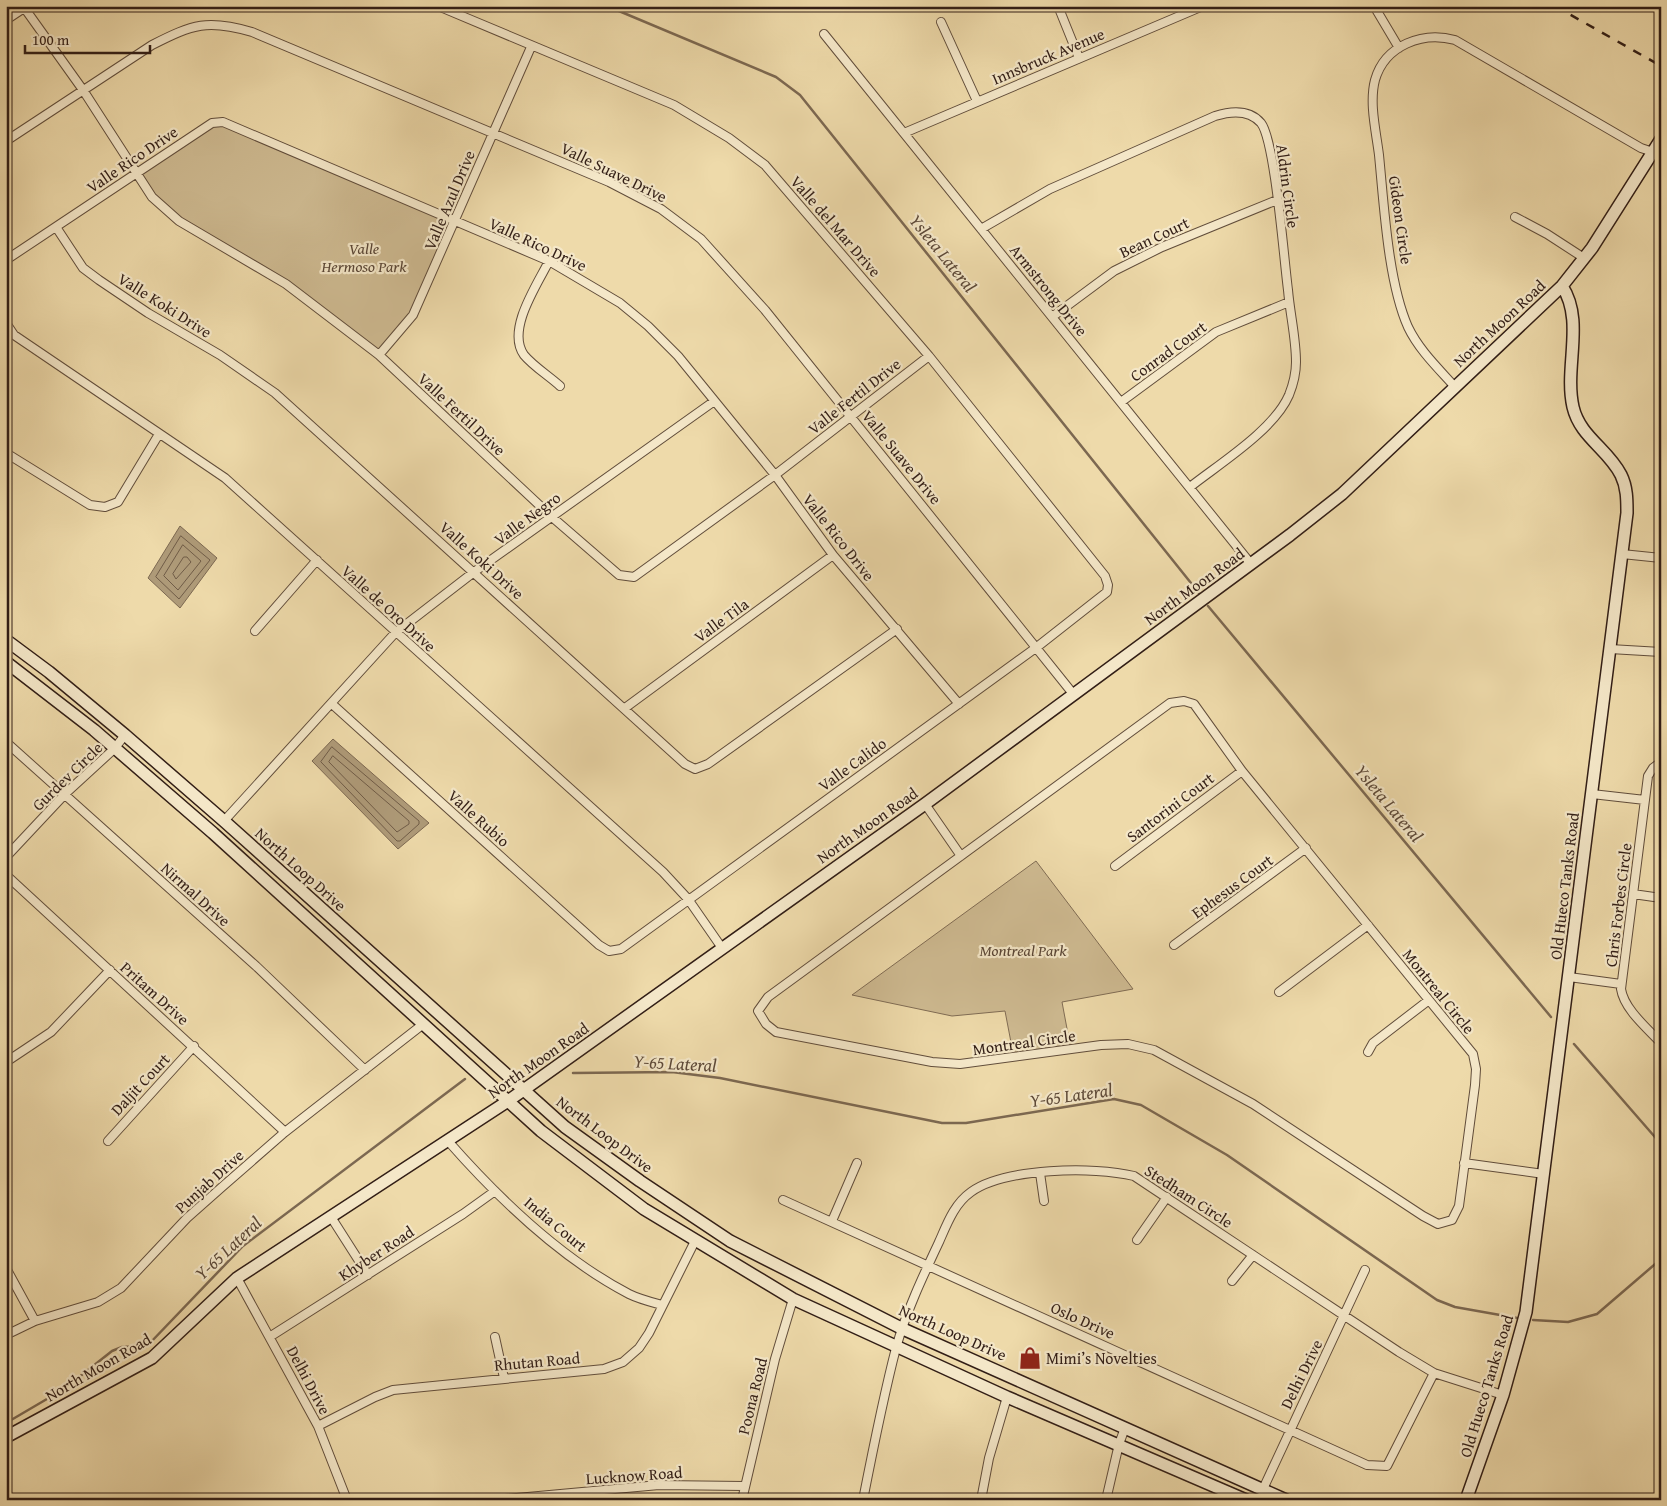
<svg xmlns="http://www.w3.org/2000/svg" width="1667" height="1506" font-family="'Gentium Book Plus',serif">
<style>
.green{fill:#ceba91;stroke:#806c54}
.water{fill:#ae9a78;stroke:#7c6851}
.lines{fill:none;stroke-linecap:round;stroke-linejoin:round}
.shore{stroke:#705c47;stroke-width:1}
.stream{stroke:#7c6851;stroke-width:2.5}
.street-casing{stroke:#614d3b;stroke-width:10}
.secondary-casing{stroke:#321e16;stroke-width:14}
.street{stroke:#f4e7c8;stroke-width:8}
.secondary{stroke:#f4e7c8;stroke-width:11}
.rail{stroke:#321e16;stroke-width:2.5;stroke-dasharray:9 9;stroke-linecap:butt}
.labels{text-anchor:middle;dominant-baseline:central;stroke-width:4.5;stroke-linejoin:round;paint-order:stroke}
.street-label{font-size:16px;fill:#321e16;stroke:#f4e7c8}
.park-label{font-size:16px;font-style:italic;fill:#594535;stroke:#f4e7c8}
.poi-label{font-size:16px;fill:#321e16;stroke:#f4e7c8;text-anchor:start}
.water-label{font-size:18px;font-style:italic;fill:#5d4938;stroke:#f4e7c8}
</style>
<rect width="100%" height="100%" fill="#eedaaa"/>
<filter id="stains"><feTurbulence type="fractalNoise" baseFrequency=".004" numOctaves="4"/><feColorMatrix values="0 0 0 0 .2 0 0 0 0 .09 0 0 0 0 .02 0 0 0 .5 -.17"/></filter>
<radialGradient id="worn" r=".72"><stop offset=".6" stop-color="#630" stop-opacity="0"/><stop offset="1" stop-color="#630" stop-opacity=".3"/></radialGradient>
<!-- green -->
<path class="green" d="M223,122L455,222L413,315L379,355L286,284L179,221L152,197L137,174L212,123Z
M1036,861L1133,989L1062,1002L1071,1050L1014,1058L1005,1011L952,1016L852,995Z"/>
<!-- water -->
<path class="water" d="M180,526L217,558L180,608L148,578Z
M333,739L429,823L398,849L312,761Z"/>
<g class="lines">
<!-- shore -->
<path class="shore" d="M181,536L210,560L179,599L156,577Z
M183,545L201,561L178,590L164,576Z
M184,557H187L191,562L176,579L173,574Z
M332,747L419,821V824L400,841H397L321,762Z
M333,756L409,821V824L397,832L329,762Z"/>
<!-- stream -->
<path class="stream" d="M607,6L776,77L800,95L1199,593
M1208,606L1551,1017
M1574,1044L1661,1144
M573,1073L672,1072L720,1078L942,1123H966L1114,1099L1141,1105L1227,1155L1437,1300L1455,1307L1517,1318
M1533,1320L1568,1322L1597,1314L1661,1259
M6,1423L64,1389L112,1351L122,1347L141,1346L150,1343L243,1246L465,1079"/>
<defs>
<path id="street" d="M23,6L83,90L152,197L179,221L286,284L379,355L552,517L619,575L634,577L775,475L929,356
M1058,6L1079,58
M1374,6L1399,48
M6,20L27,6
M941,22L977,101
M824,34L1251,564
M904,133L1203,6
M6,141L152,45C193,24 208,19 252,32L609,182L661,209L701,239L765,310L1074,695
M1515,217L1547,234L1584,258
M56,227L83,268L99,280L148,313L220,355L275,393L685,764L695,769L708,764L897,629
M981,229L1050,189L1215,116C1231,111 1249,109 1261,123C1275,141 1284,260 1288,290C1290,314 1296,338 1296,362C1296,373 1293,385 1289,395C1274,430 1219,464 1190,487
M6,260L212,123L223,122L549,261L620,303L648,326L678,356L775,475L833,555L959,704
M549,261C537,285 506,330 524,355C533,366 549,376 560,386
M1052,317L1114,271L1162,247L1277,200
M6,323L14,335L225,478L663,872L688,899L722,948
M379,355L413,315L531,47
M1455,387C1438,368 1419,350 1408,327C1388,282 1384,205 1379,155C1376,131 1369,103 1375,80C1385,45 1423,31 1455,40L1641,148L1653,152
M1121,402L1216,332L1289,302
M6,453L90,505L105,507L118,502L159,434
M1622,554L1661,558
M255,631L317,560
M1610,649L1661,652
M1184,701L1194,704L1242,771L1473,1054L1476,1069L1475,1085L1459,1206L1452,1220L1438,1224L1423,1216L1253,1104L1154,1050L1128,1044L1101,1045L960,1064L932,1062L776,1032L766,1024L758,1011L768,997L1170,703Z
M332,704L599,945L609,951L621,949L1037,647L1107,592L1108,585L1105,576L929,356L765,165L729,138L674,105L438,6
M625,708L833,555
M6,742L256,966L365,1070
M1661,762L1653,768L1648,776L1621,989C1624,1009 1647,1028 1661,1043
M1592,794L1645,800
M925,804L961,856
M224,821L395,633L474,572L713,402
M6,857L66,793L114,749L125,735
M1115,866L1242,771
M6,875L285,1132
M1633,894L1661,898
M1174,945L1306,848
M1569,977L1621,984
M1279,992L1368,925
M1368,1052L1373,1043L1429,1000
M6,1062L51,1032L110,970
M108,1141L194,1046
M448,1141C499,1199 560,1258 629,1294C639,1299 651,1302 662,1305
M1464,1163L1544,1174
M1040,1173L1044,1201
M783,1200L1367,1465L1387,1466L1434,1373
M331,1217L368,1275
M832,1221L857,1163
M1137,1240L1167,1197
M6,1268L35,1321
M237,1278L318,1426L347,1500
M1232,1281L1253,1255
M6,1335L35,1321L98,1302L121,1288L187,1218L222,1187L285,1132L422,1025
M271,1336L463,1214L495,1191
M495,1337L504,1378
M318,1426L375,1397L393,1390L604,1369L623,1362L639,1348L649,1333L695,1241
M1263,1489L1365,1270
M495,1500L659,1485L744,1486
M742,1500L775,1359L793,1299
M863,1500C873,1449 883,1398 896,1348C906,1312 923,1276 939,1242C947,1224 954,1204 971,1192C1004,1168 1094,1166 1134,1176L1399,1352L1434,1373L1503,1395
M981,1500L989,1458L1007,1397
M1106,1500L1119,1444L1125,1428"/>
<path id="secondary" d="M6,640L49,672L125,735L224,821L565,1127L640,1181L730,1241L903,1329L1286,1500
M6,662L94,730L213,833L541,1131L644,1209L793,1299L1007,1397L1246,1500
M6,1437L152,1358L237,1278L508,1101L925,804L1290,535L1342,494L1562,286L1592,248L1661,139
M1466,1500L1503,1395L1526,1312L1627,513C1627,500 1627,487 1621,475C1608,449 1580,437 1573,407C1564,367 1585,321 1562,286"/>
</defs>
<!-- street casing -->
<use href="#street" class="street-casing"/>
<!-- secondary casing -->
<use href="#secondary" class="secondary-casing"/>
<!-- street -->
<use href="#street" class="street"/>
<!-- secondary -->
<use href="#secondary" class="secondary"/>
<!-- rail -->
<path class="rail" d="M1555,6L1661,66"/>
</g>
<!-- icons -->
<defs>
<symbol id="shop-bare" viewBox="-9 -9 18 18"><path d="M-5-2.5h2.3a2.7 3.5 0 0 1 5.4 0H5L5.5 6h-11ZM-1.5-2.5h3a1.5 2.3 0 0 0-3 0Z" fill="#8f2418" stroke="#f4e7c8" stroke-width="2.5" paint-order="stroke"/></symbol>
</defs>
<g fill-rule="evenodd">
<use href="#shop-bare" x="1014" y="1342" width="32" height="32"/>
</g>
<g class="labels">
<!-- street labels -->
<g class="street-label">
<text transform="translate(1048 56) rotate(-23)">Innsbruck Avenue</text>
<text transform="translate(132 159) rotate(-34)">Valle Rico Drive</text>
<text transform="translate(614 172) rotate(26)">Valle Suave Drive</text>
<text transform="translate(1288 186) rotate(82)">Aldrin Circle</text>
<text transform="translate(449 200) rotate(-67)">Valle Azul Drive</text>
<text transform="translate(1401 220) rotate(82)">Gideon Circle</text>
<text transform="translate(836 226) rotate(49)">Valle del Mar Drive</text>
<text transform="translate(1154 237) rotate(-25)">Bean Court</text>
<text transform="translate(538 244) rotate(25)">Valle Rico Drive</text>
<text transform="translate(1049 290) rotate(51)">Armstrong Drive</text>
<text transform="translate(165 305) rotate(32)">Valle Koki Drive</text>
<text transform="translate(1499 323) rotate(-43)">North Moon Road</text>
<text transform="translate(1168 351) rotate(-36)">Conrad Court</text>
<text transform="translate(854 396) rotate(-38)">Valle Fertil Drive</text>
<text transform="translate(462 414) rotate(43)">Valle Fertil Drive</text>
<text transform="translate(902 457) rotate(51)">Valle Suave Drive</text>
<text transform="translate(527 518) rotate(-36)">Valle Negro</text>
<text transform="translate(839 537) rotate(52)">Valle Rico Drive</text>
<text transform="translate(482 560) rotate(42)">Valle Koki Drive</text>
<text transform="translate(1194 586) rotate(-36)">North Moon Road</text>
<text transform="translate(389 608) rotate(42)">Valle de Oro Drive</text>
<text transform="translate(721 620) rotate(-36)">Valle Tila</text>
<text transform="translate(852 764) rotate(-36)">Valle Calido</text>
<text transform="translate(67 776) rotate(-44)">Gurdev Circle</text>
<text transform="translate(1170 807) rotate(-37)">Santorini Court</text>
<text transform="translate(479 818) rotate(42)">Valle Rubio</text>
<text transform="translate(867 825) rotate(-35)">North Moon Road</text>
<text transform="translate(301 869) rotate(42)">North Loop Drive</text>
<text transform="translate(1232 886) rotate(-36)">Ephesus Court</text>
<text transform="translate(1564 886) rotate(-83)">Old Hueco Tanks Road</text>
<text transform="translate(196 894) rotate(42)">Nirmal Drive</text>
<text transform="translate(1618 905) rotate(-83)">Chris Forbes Circle</text>
<text transform="translate(1439 991) rotate(51)">Montreal Circle</text>
<text transform="translate(155 993) rotate(42)">Pritam Drive</text>
<text transform="translate(1024 1042) rotate(-8)">Montreal Circle</text>
<text transform="translate(538 1060) rotate(-35)">North Moon Road</text>
<text transform="translate(140 1084) rotate(-47)">Daljit Court</text>
<text transform="translate(605 1134) rotate(37)">North Loop Drive</text>
<text transform="translate(209 1181) rotate(-42)">Punjab Drive</text>
<text transform="translate(1189 1196) rotate(33)">Stedham Circle</text>
<text transform="translate(556 1224) rotate(40)">India Court</text>
<text transform="translate(376 1253) rotate(-33)">Khyber Road</text>
<text transform="translate(1083 1320) rotate(24)">Oslo Drive</text>
<text transform="translate(953 1332) rotate(24)">North Loop Drive</text>
<text transform="translate(537 1361) rotate(-5)">Rhutan Road</text>
<text transform="translate(98 1367) rotate(-30)">North Moon Road</text>
<text transform="translate(1301 1374) rotate(-64)">Delhi Drive</text>
<text transform="translate(309 1380) rotate(62)">Delhi Drive</text>
<text transform="translate(1486 1386) rotate(-73)">Old Hueco Tanks Road</text>
<text transform="translate(752 1396) rotate(-76)">Poona Road</text>
<text transform="translate(634 1475) rotate(-4)">Lucknow Road</text>
</g>
<!-- park labels -->
<g class="park-label">
<text x="364" y="248">Valle<tspan x="364" dy="18">Hermoso Park</tspan></text>
<text x="1023" y="950">Montreal Park</text>
</g>
<!-- poi labels -->
<g class="poi-label">
<text x="1046" y="1358">Mimi’s Novelties</text>
</g>
<!-- water labels -->
<g class="water-label">
<text transform="translate(943 253) rotate(51)">Ysleta Lateral</text>
<text transform="translate(1389 803) rotate(50)">Ysleta Lateral</text>
<text transform="translate(675 1063) rotate(3)">Y-65 Lateral</text>
<text transform="translate(1071 1095) rotate(-8)">Y-65 Lateral</text>
<text transform="translate(228 1248) rotate(-43)">Y-65 Lateral</text>
</g>
</g>
<!-- margin -->
<rect width="1667" height="1506" fill="none" stroke="#eedaaa" stroke-width="25"/>
<rect x="8" y="8" width="1652" height="1491" fill="none" stroke="#321e16" stroke-width="2.5"/>
<rect x="12" y="12" width="1642" height="1481" fill="none" stroke="#321e16"/>
<!-- scale -->
<path d="M25 45v8h125v-8" fill="none" stroke="#321e16" stroke-width="2.5"/>
<text x="32" y="45" font-size="15" fill="#321e16" stroke="#f4e7c8" stroke-width="4" paint-order="stroke">100 m</text>
<rect width="100%" height="100%" filter="url(#stains)"/>
<rect width="100%" height="100%" fill="url(#worn)"/>
</svg>
